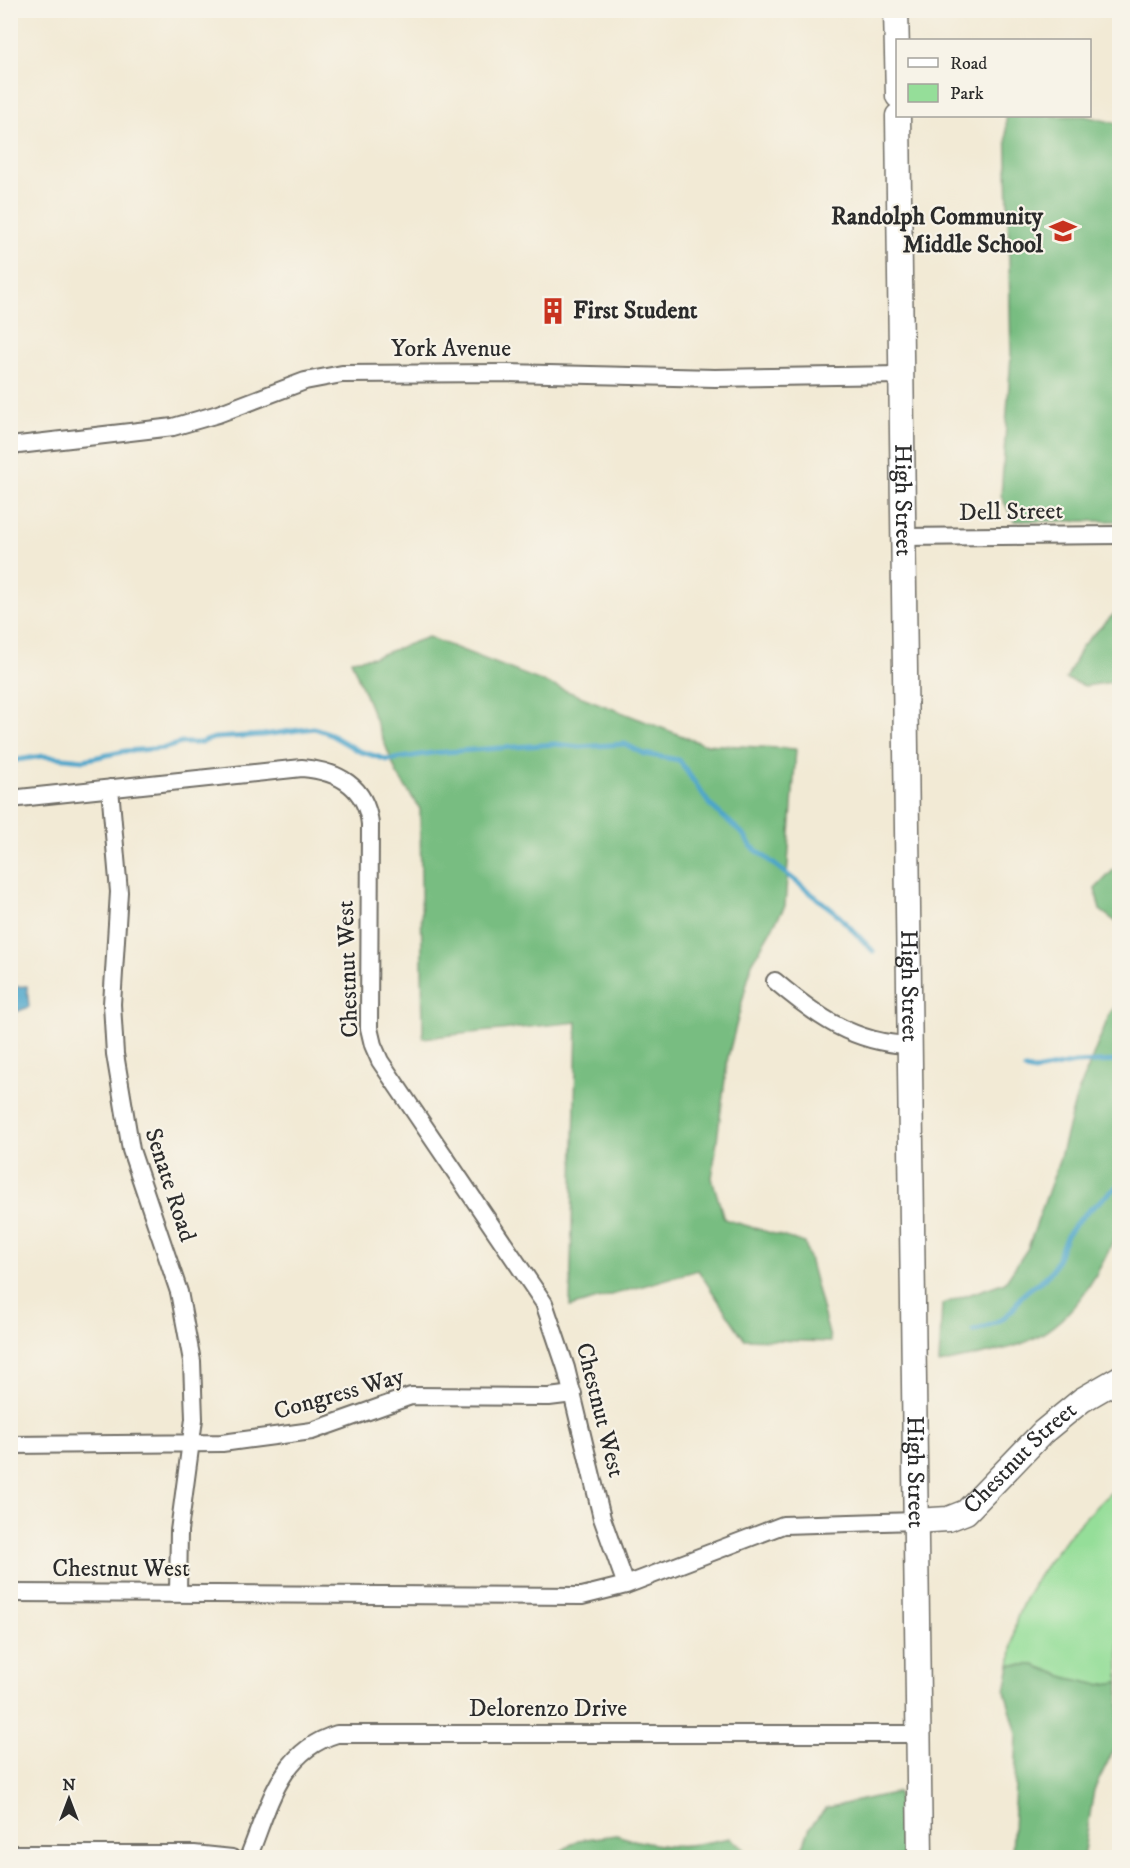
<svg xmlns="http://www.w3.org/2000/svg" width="1130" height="1868" font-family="'IM FELL DW Pica',serif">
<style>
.green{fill:#95de99;stroke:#608462;stroke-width:1.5}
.forest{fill:#78bd81;stroke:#527456;stroke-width:1.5}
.water{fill:#4ca5ca;stroke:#3c687a;stroke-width:1.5}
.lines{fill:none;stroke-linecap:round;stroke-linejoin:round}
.stream{stroke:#4ca5ca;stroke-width:5}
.street-casing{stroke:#716e66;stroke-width:20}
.secondary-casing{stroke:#716e66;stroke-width:27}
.street{stroke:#fff;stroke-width:16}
.secondary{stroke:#fff;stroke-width:24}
.labels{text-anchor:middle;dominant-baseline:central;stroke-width:4.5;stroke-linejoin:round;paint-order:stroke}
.poi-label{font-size:24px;font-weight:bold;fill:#2b2b2b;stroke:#f7f3e8;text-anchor:end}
.street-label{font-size:24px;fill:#2b2b2b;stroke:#f7f3e8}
</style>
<rect width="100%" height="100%" fill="#f7f3e8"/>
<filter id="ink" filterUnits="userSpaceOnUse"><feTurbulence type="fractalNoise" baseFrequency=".0167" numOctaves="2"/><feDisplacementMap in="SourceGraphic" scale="12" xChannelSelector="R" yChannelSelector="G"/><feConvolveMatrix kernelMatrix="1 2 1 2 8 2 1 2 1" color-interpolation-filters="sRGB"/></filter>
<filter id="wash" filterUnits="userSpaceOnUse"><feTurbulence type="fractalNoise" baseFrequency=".008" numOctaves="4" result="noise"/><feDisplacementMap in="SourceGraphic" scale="24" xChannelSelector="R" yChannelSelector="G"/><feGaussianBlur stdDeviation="1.35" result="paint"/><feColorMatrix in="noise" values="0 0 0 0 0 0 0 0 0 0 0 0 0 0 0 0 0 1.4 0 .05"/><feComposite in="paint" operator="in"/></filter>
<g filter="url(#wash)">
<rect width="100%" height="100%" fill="#f2ead5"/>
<!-- green -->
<path class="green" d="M1119,1485V1682L1099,1685L1068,1678L1034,1665H1010C1013,1649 1012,1629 1018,1615C1036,1569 1082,1517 1119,1485Z"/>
<!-- forest -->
<path class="forest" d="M1006,116H1085L1119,124V521H1014L1001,496L1011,356Z
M1119,609V681L1085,686L1066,679L1082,646Z
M428,637L703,744L796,749L785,906L752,963L728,1057L712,1178L724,1219L805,1243L831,1342L744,1339L698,1270L570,1307L577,1022L423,1038L420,809L397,774L351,660L374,657Z
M1119,864V924L1100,910L1095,889Z
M1119,1002L1120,1226C1100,1273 1072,1326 1021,1344C995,1353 966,1357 939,1364L942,1304L1005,1282L1028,1248L1059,1161L1075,1101L1110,1013Z
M1010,1665H1034L1068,1678L1099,1685L1119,1682V1739L1094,1790L1083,1857H1012L1017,1734L1005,1691Z
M898,1792L903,1857H796L800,1855L810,1827L826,1808Z
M616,1835C664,1850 681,1848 730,1838L742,1847L749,1857H552L578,1840Z"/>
<!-- water -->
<path class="water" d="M27,986L29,1007L11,1014V987Z"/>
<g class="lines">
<!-- stream -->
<path class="stream" d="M10,761L43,756L84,760L126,751L165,748L181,743H199L214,738L263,735L314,728L326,732L359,751L388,760L432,753L555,744L580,747L625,744L644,754L679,760L710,805L743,834L751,846L836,913L873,951
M1025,1069L1035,1071L1075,1063L1120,1061
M973,1331C987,1327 1003,1321 1013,1309C1016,1306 1018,1300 1021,1297C1030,1286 1044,1282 1052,1270C1061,1256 1061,1241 1072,1228C1085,1211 1104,1199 1120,1184"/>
</g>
</g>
<g filter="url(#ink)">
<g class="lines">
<defs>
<path id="street" d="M10,446L173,427L218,414L305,381L342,374L507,373L715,378L901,375
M902,537L1120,535
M110,788L119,892L112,1004L115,1054L131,1150L179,1292L192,1361L194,1419L179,1531L178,1593
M10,799L302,768C338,771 366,786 370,824L369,1028L373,1045L380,1061L544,1303L566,1368L602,1518L626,1585
M775,981C816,1016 854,1043 909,1045
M10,1445L222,1443L312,1431L411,1396L549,1397L573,1394
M10,1593L582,1596L626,1585L783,1525L916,1521
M10,1854H194L232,1858
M248,1858C269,1807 279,1751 337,1734H920"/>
<g id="secondary">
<path d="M896,10L898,96"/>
<path id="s1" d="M898,116L920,1858"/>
<path id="s2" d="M916,1521L948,1519L966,1512L1043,1432L1082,1400L1120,1378"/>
</g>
</defs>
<!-- street casing -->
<use href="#street" class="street-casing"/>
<!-- secondary casing -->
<use href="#secondary" class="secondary-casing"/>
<!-- street -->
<use href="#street" class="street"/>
<!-- secondary -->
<use href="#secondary" class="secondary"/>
</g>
</g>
<!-- icons -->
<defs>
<symbol id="school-bare" viewBox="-9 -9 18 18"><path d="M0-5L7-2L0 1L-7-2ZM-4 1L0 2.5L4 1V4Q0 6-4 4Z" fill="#c8321e" stroke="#f7f3e8" stroke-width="2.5" paint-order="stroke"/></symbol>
<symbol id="building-bare" viewBox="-9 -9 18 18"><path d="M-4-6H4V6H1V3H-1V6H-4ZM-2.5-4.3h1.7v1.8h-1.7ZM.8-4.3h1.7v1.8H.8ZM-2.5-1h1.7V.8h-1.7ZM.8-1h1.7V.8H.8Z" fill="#c8321e" stroke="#f7f3e8" stroke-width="2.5" paint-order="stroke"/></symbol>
</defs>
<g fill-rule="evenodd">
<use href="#school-bare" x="1044" y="212" width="38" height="38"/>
<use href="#building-bare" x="534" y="292" width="38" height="38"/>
</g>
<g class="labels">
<!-- poi labels -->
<g class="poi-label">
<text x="1043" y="217">Randolph Community<tspan x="1043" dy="28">Middle School</tspan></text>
<text x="573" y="311" text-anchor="start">First Student</text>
</g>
<!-- street labels -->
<g class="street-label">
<text x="451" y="349">York Avenue</text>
<text stroke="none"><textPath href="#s1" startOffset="384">High Street</textPath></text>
<text transform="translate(1011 512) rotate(-1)">Dell Street</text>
<text transform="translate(348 969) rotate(-92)">Chestnut West</text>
<text stroke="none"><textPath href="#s1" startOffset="870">High Street</textPath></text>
<text transform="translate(170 1185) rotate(72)">Senate Road</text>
<text transform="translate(339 1394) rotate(-16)">Congress Way</text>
<text transform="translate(600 1410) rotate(76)">Chestnut West</text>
<text stroke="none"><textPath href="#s2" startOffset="128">Chestnut Street</textPath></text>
<text stroke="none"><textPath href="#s1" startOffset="1356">High Street</textPath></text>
<text x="121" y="1569">Chestnut West</text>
<text x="548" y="1709">Delorenzo Drive</text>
</g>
</g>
<!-- margin -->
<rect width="1130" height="1868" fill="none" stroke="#f7f3e8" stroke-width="36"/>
<!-- legend -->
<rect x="896" y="39" width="195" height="78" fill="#f7f3e8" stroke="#a5a39c" stroke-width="1.5"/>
<rect x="908" y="58" width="30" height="9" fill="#ffffff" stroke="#a5a39c" stroke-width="1.5"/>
<text x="950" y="69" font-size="18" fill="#2b2b2b">Road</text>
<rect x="908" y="84" width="30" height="18" fill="#95de99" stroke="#a5a39c" stroke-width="1.5"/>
<text x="950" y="99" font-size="18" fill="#2b2b2b">Park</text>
<!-- north arrow -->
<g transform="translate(69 1799)" stroke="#f7f3e8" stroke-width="4.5" paint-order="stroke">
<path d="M0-4.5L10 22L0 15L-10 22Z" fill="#2b2b2b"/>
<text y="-9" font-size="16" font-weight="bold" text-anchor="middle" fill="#2b2b2b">N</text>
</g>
</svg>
